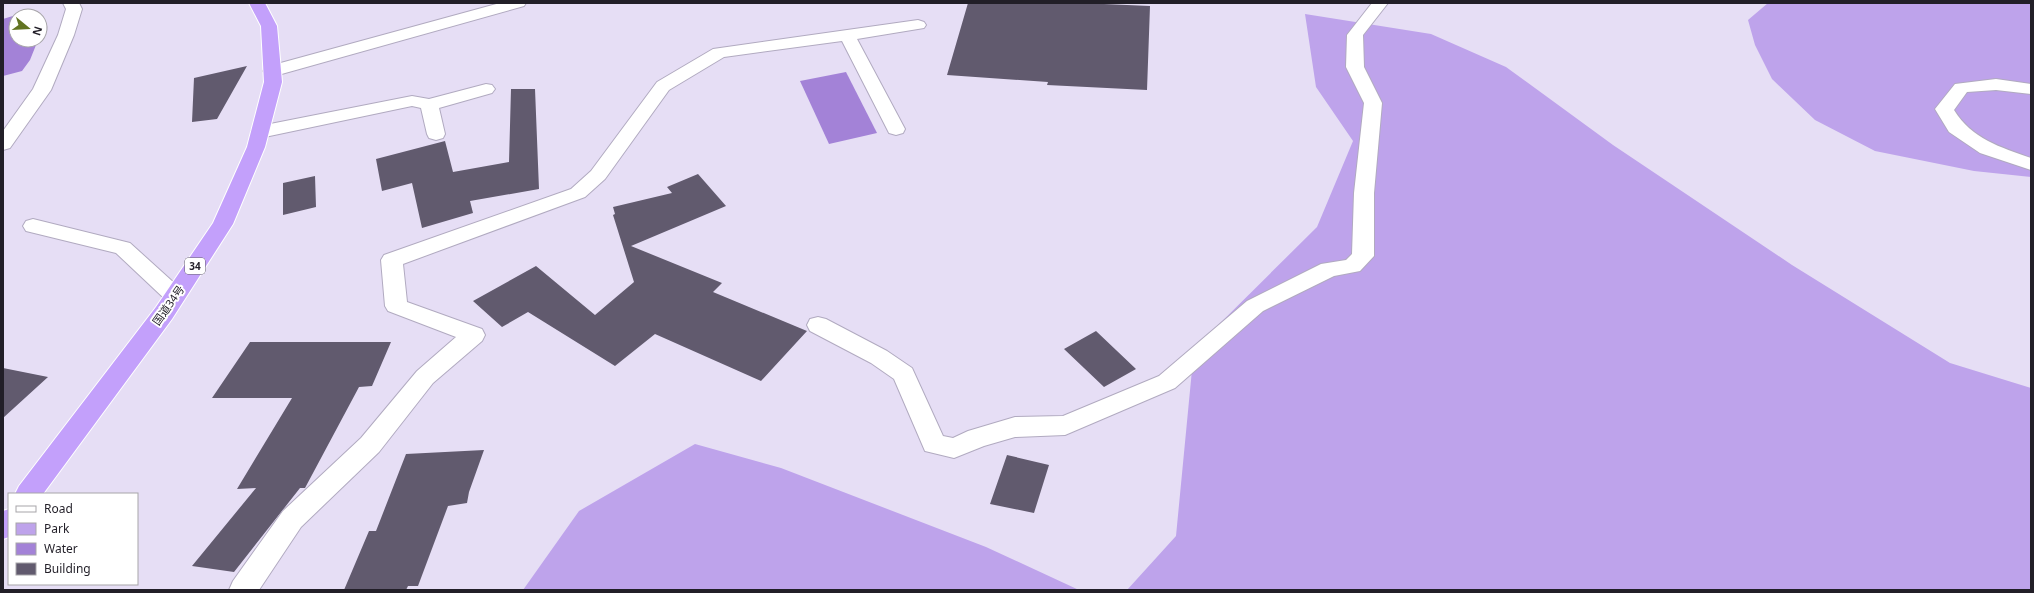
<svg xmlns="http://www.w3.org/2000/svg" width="2034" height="593" font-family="'Noto Sans','Noto Sans JP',sans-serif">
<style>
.green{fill:#bea3eb}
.water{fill:#a382d7}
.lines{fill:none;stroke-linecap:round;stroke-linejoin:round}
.river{fill:#a382d7;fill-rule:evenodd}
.building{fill:#615a6e}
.street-casing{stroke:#b1aac0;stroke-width:2}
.highway-casing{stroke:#fff;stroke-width:2}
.street{fill:#fff;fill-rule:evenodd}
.highway{fill:#c3a0fb;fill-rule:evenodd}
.labels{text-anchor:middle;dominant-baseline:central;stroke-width:4;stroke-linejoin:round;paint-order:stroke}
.shield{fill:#fff;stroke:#646268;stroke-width:1}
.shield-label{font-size:10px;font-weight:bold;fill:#221f28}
.street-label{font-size:11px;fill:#221f28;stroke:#fff}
</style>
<rect width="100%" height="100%" fill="#e6def5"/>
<!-- green -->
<path class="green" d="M1768,3H2031V177L1974,171L1875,151L1815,120L1772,79L1755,45L1748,20Z
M1305,14L1431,34L1506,67L1613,145L1792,265L1950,363L2031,388V590H1127L1176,536L1194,349L1317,227L1353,141L1316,87Z
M695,444L781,468L986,547L1079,590H523L579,511Z"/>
<!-- water -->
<path class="water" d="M846,72L877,133L829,144L800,81Z"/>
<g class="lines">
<!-- river -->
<path class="river" d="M16,15L19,16H16V40H38L30,60L22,71L3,76V19Z
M40,28L42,31L40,36Z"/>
</g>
<!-- building -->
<path class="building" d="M968,3H1081L1150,6L1147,90L1047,85L1048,82L947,75Z
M247,66L217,119L192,122L194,78Z
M511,89H535L539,189L470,201L473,213L422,228L412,183L382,191L376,159L445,141L453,172L509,162Z
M698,174L726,206L631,246L722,283L713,292L807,331L761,381L655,334L615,366L528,312L502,327L473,301L536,266L595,315L634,282L613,215L615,214L613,207L672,193L667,187Z
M315,176L316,207L283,215V183Z
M1096,331L1136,369L1104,387L1064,349Z
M250,342H391L372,386L359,387L305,488H300L234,572L192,566L256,488L237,489L292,398H212Z
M3,368L48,377L3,418Z
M484,450L469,492L467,503L448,506L418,586H408L406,590H344L369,531H376L406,454Z
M1007,455L1049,465L1034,513L990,504Z"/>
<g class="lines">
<defs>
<path id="street" d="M63,3H79L82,9L74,35L51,90L10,148L3,150V131L33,89L58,35L66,9Z
M500,3H526L524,6L278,75L272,76L266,75L263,71L266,67Z
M1372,3H1388L1363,35L1364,67L1382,103L1374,193V256L1360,271L1334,276L1263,311L1175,388L1065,435L1015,437L984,446L954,458L925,451L894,379L871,363L810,331L807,325L810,319L818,317L826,319L887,351L912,368L943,436L953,438L968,431L1015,417L1063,416L1159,376L1247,301L1321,264L1346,260L1352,254L1354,193L1364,103L1346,67L1347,35Z
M918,20L924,22L926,25L924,28L857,39L905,129L903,133L896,135L889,133L887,129L842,41L724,57L669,90L605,179L585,197L403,264L407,302L482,329L485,335L482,341L433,383L379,452L301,527L259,590H229L233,581L283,511L361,438L417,371L456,337L388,311L385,306L381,260L384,255L571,189L591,171L657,82L713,49Z
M1996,79L2031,84V94L1996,90L1967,92L1954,110C1972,139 2000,147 2031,158V170L1980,153L1949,132L1935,109L1955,84Z
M486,84L492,85L495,89L492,93L439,108L445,134L443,138L436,140L429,138L427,134L421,108L412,106L260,138L253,136L251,132L253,128L260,126L412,96L429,99Z
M33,219L130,243L183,291L186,296L183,301L175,304L167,301L116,253L26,231L23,226L26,221Z"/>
<path id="highway" d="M249,3H265L277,26L282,82L265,147L233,224L172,319L43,494H15L19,486L156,307L213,223L247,147L264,82L261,26Z
M9,509V537L3,539V511Z"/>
</defs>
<!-- street casing -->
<use href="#street" class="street-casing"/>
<!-- highway casing -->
<use href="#highway" class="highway-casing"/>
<!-- street -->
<use href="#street" class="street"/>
<!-- highway -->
<use href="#highway" class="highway"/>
</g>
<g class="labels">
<!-- shield labels -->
<rect class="shield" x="185" y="258" width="20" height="16" rx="3"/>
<g class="shield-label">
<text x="195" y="266">34</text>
</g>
<!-- street labels -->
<g class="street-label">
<text transform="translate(168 305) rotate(-55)">国道34号</text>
</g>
</g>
<!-- border -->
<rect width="2034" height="593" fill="none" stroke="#221f28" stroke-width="8"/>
<!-- legend -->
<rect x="8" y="493" width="130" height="92" fill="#ffffff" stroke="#a7a5a9"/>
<rect x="16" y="506" width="20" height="6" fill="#ffffff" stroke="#a7a5a9"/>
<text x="44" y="513" font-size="12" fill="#221f28">Road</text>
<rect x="16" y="523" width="20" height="12" fill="#bea3eb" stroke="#a7a5a9"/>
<text x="44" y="533" font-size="12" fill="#221f28">Park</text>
<rect x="16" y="543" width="20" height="12" fill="#a382d7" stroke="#a7a5a9"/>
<text x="44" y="553" font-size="12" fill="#221f28">Water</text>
<rect x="16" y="563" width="20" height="12" fill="#615a6e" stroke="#a7a5a9"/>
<text x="44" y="573" font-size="12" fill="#221f28">Building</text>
<!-- north arrow -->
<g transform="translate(28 28) rotate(108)"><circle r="19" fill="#ffffff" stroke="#a7a5a9"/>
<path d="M0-3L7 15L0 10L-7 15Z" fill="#627422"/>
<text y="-6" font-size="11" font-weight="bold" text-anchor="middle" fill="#221f28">N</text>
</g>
</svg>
